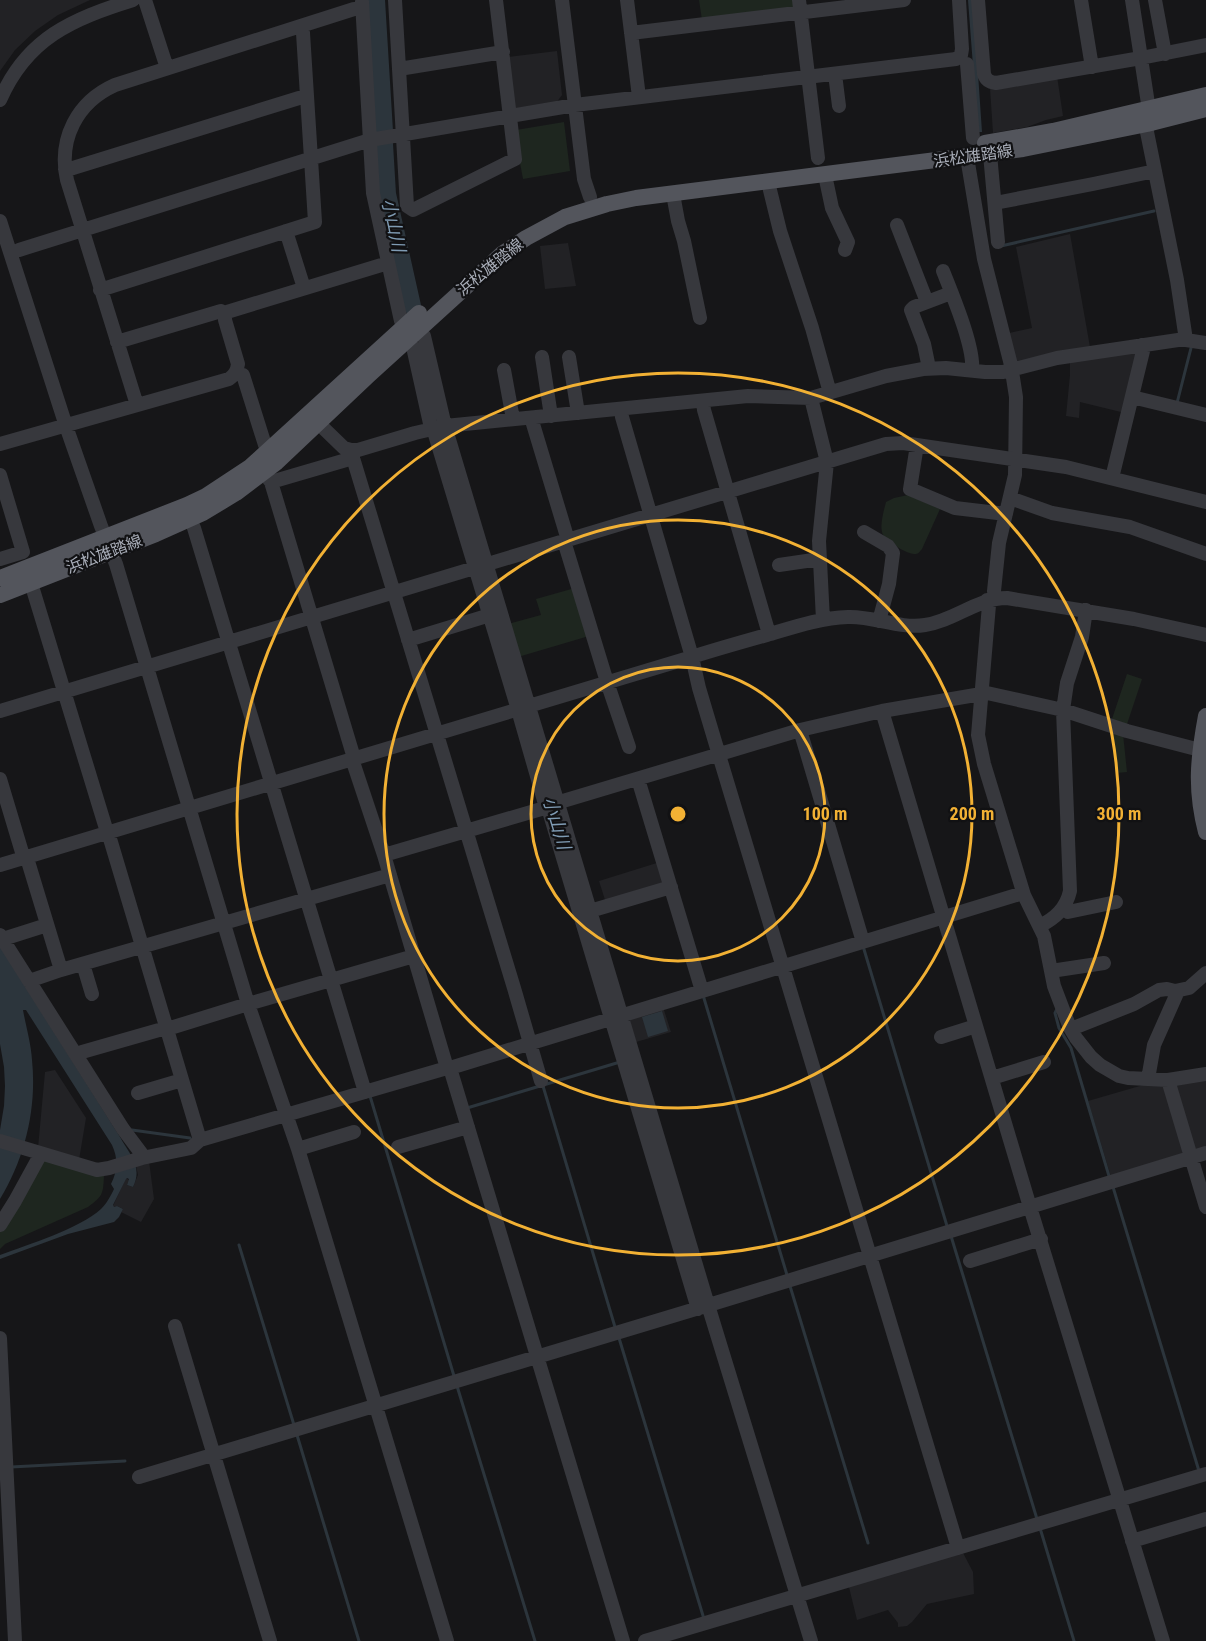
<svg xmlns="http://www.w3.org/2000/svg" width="1206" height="1641" font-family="'Roboto Condensed','Noto Sans JP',sans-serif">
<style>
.built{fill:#222225}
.green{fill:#1e261f}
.water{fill:#2c353c}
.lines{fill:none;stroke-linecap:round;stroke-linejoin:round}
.stream{stroke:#2c353c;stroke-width:3}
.river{stroke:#2c353c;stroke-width:18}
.minor{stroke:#37383d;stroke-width:14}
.major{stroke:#53555c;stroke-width:16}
.ring{fill:none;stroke:#f2b134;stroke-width:3}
.labels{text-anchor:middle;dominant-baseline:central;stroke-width:4.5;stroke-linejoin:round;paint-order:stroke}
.street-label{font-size:16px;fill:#a8adb8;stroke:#111113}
.water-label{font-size:18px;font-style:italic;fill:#7f9bb3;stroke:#111113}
.centre{fill:#f2b134;stroke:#111113;stroke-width:3}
.ring-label{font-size:18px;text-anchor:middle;font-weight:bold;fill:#f2b134;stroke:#111113;stroke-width:4.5;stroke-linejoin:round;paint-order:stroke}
</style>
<rect width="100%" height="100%" fill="#161618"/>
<!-- built -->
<path class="built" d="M0,0H90L58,15L35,31L15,50L0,71Z
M557,51L562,95L556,103L517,110L514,107L508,57Z
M1057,76L1063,116L1046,120L1027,127L993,133L990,88Z
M1070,234L1090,347L1015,363L1005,334L1032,328L1016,247Z
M568,243L576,286L545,289L540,246Z
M1137,352L1125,413L1080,402L1079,418L1066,416L1070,375V362Z
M660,862L666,883L606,903L599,881Z
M663,1007L671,1032L636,1042L629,1018Z
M55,1070L86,1118L79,1160L38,1148L45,1072Z
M1206,1077V1148L1193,1152L1172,1083Z
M1150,1083L1165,1084L1185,1150L1181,1155L1111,1177L1088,1101Z
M149,1161L154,1199L141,1222L121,1212L123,1209L117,1206L114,1207L113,1206L126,1178L129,1180L127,1185L133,1187L138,1175L136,1166Z
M961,1549L973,1572L974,1594L927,1604L912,1622L907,1626L898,1627V1623L888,1610L857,1620L848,1583Z"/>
<!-- green -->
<path class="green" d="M699,0H794L795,7L702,20Z
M564,122L570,171L523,179L520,163L516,130Z
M908,495L940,509L922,549C919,552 919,554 914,554C906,554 883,539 882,532C880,523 884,510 886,502L894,498Z
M575,588L589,636L518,657L508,624L541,615L536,599Z
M1127,674L1142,679L1126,727L1111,722Z
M1111,730L1123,734L1127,772L1116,773Z
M45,1159L104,1176C103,1194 103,1196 88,1207L5,1244L0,1249V1232Z"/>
<!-- water -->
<path class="water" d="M968,0H973L982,132H978Z
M0,946L120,1137C130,1155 143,1167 133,1187L127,1185L129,1179L127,1178L126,1179L113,1205L114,1207L117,1206L123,1209L119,1217L114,1222L68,1234L0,1259V1255C29,1244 79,1229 101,1209C107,1203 110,1197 114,1189L111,1184C118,1170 118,1158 112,1145L26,1010H23C26,1027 31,1043 32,1060C37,1108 25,1158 0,1199V1130L4,1106L5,1086L4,1067L0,1044Z
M662,1011L668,1031L648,1037L642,1017Z"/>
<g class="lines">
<!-- stream -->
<path class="stream" d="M1001,246L1154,211
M1177,403L1191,348
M863,946L947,1226
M703,995L787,1275
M1057,1009L1055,1013L1059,1028L1071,1048L1109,1176
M543,1086L615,1327
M370,1096L454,1376
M467,1108L620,1062
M132,1130L190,1138
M1113,1187L1199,1471
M951,1236L1037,1519
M239,1245L294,1425
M790,1286L868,1543
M619,1338L704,1619
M457,1386L535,1641
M297,1435L359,1641
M11,1467L125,1461
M1040,1528L1074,1641"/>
<!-- river -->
<path class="river" d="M376,0L384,131
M384,144L387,194L412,306"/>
<!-- minor -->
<path class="minor" d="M145,0L167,68
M395,0L407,206L413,210L515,159L496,0
M562,0L584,179L590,197
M627,0L639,97
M799,0L818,158
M978,0L984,74C986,80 989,82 996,83L1141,58L1206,45
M1081,0L1092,67
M1132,0L1149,110L1147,132L1177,280L1186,340
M1155,0L1165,54
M362,2L373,193L401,321
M631,33L904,0
M967,64L973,138
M399,69L503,52
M835,74L839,106
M0,100C27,38 72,19 133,0
M990,154L998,242
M967,157L984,259L1011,365L1016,397L1015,475L999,543L994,591L995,599
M65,169L73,168L299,98L307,97
M825,175L832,208L848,242L845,250
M768,182L780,231L812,328L830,393
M673,194L678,221L684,241L700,318
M995,203L1093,184L1155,171
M0,221L66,426L101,526L116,564L248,1004L298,1149L447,1641
M897,225L927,302
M286,231L304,288
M19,250L370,140L575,105L956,59L961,55L962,49L959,0
M943,271C952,294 975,348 972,371
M100,290L315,222L303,33L301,26
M418,330L424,336L445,426L708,1305L811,1641
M407,340L413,347L431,428
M117,342L221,311L226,314
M542,357L551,416
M569,357L578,413
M929,368L924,344L911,310L914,307L951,293
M504,370L513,419
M243,375L265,445
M1132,397L1206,415
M811,398L827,462L819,541L823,620
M703,401L704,410L769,634
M137,405L67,180C58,139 77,102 115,85L354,9H362
M621,409L622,417L692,657L699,688L719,755L958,1548
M312,417L344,448L351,450H358L415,433L445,426L748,396L811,398L886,376L923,369L946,368L985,372H1003L1057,358L1178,340H1186L1206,343
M532,418L533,424L568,540
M433,428L516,703L545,804L549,811L698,1309
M0,444L229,379C235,375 237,371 238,364L225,320V316L227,312L388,263
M917,445L910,489L955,508L1006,514
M353,450V458L514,988L541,1081
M264,473L271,482L354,758
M0,475L23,552L0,559
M1112,478L1143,351L1142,345
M271,482L353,458
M1010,498L1052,513L1130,527L1206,554
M190,519L194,528L365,1092
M864,532L888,546L893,553L889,584L879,621
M564,541L607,682L629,747
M779,565L820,559
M31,583L107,832
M987,600L989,605L978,735L984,764L1024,895L1044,936L1054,986L1070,1028L1076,1038L1091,1057L1100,1065L1119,1076L1128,1078L1168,1080L1206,1074
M408,640L490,615
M0,711L886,444L903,443L1066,467L1206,502
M882,711L1030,1207L1163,1641
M800,730L863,942
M352,759L384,855L447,1068H450L623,1641
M0,779L24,859
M638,779L702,991
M108,832L200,1140
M384,855L555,805L563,801L800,730L882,711L987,693L1063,710L1127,731L1200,750
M27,858L61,970
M0,865L692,657C717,649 742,642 767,635C794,627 820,618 848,617C874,616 899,629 925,625C954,621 977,598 1007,598L1134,619L1206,635
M1063,908L1068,912L1116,902
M590,911L671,887
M1040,926C1055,918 1066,909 1070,891L1063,710L1067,683L1082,637L1086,610
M0,935L123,1129L141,1153L142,1158
M3,939L47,925
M83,964L92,994
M1051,971L1104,963
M29,981L61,970L390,875
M167,1029L248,1004L414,956
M1071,1029L1134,1004L1159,990L1167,989L1175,991L1189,988L1206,973
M941,1037L976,1026
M76,1055L82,1052L166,1028
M450,1068L1023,893
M992,1078L1044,1062
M1148,1079L1154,1045L1178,991
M1168,1080L1206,1207
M138,1093L182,1080
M0,1141L97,1170L109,1168L142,1158L191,1148L200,1140L447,1068
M398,1147L468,1127
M298,1149L354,1132
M0,1225L15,1201L38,1159L40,1153
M970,1261L1041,1239
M175,1326L270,1641
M0,1338L15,1641
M139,1477L699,1308L1206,1153
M1132,1541L1206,1519
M645,1641L1206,1474"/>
<!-- major -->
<path class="major" d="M985,143L1053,131L1206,95
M0,578L187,505L206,496L250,467L419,313
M0,595L156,534L203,513L236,493L277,462L369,375L502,254L526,238L565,217L607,204L636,198L1023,149L1147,124L1206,109
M1206,716C1198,759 1195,789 1206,832"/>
</g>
<!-- distance rings -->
<g class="ring">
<circle cx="678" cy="814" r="147"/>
<circle cx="678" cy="814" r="294"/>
<circle cx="678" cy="814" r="441"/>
</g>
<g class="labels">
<!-- street labels -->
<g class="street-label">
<text transform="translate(973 156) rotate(-8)">浜松雄踏線</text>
<text transform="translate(490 267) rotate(-39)">浜松雄踏線</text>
<text transform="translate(104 554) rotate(-21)">浜松雄踏線</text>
</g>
<!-- water labels -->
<g class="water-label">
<text transform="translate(394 225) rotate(78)">小山川</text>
<text transform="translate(557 823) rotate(73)">小山川</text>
</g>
</g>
<circle cx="678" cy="814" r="9" class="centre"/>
<g class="ring-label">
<text x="825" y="820">100 m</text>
<text x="972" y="820">200 m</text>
<text x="1119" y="820">300 m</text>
</g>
</svg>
